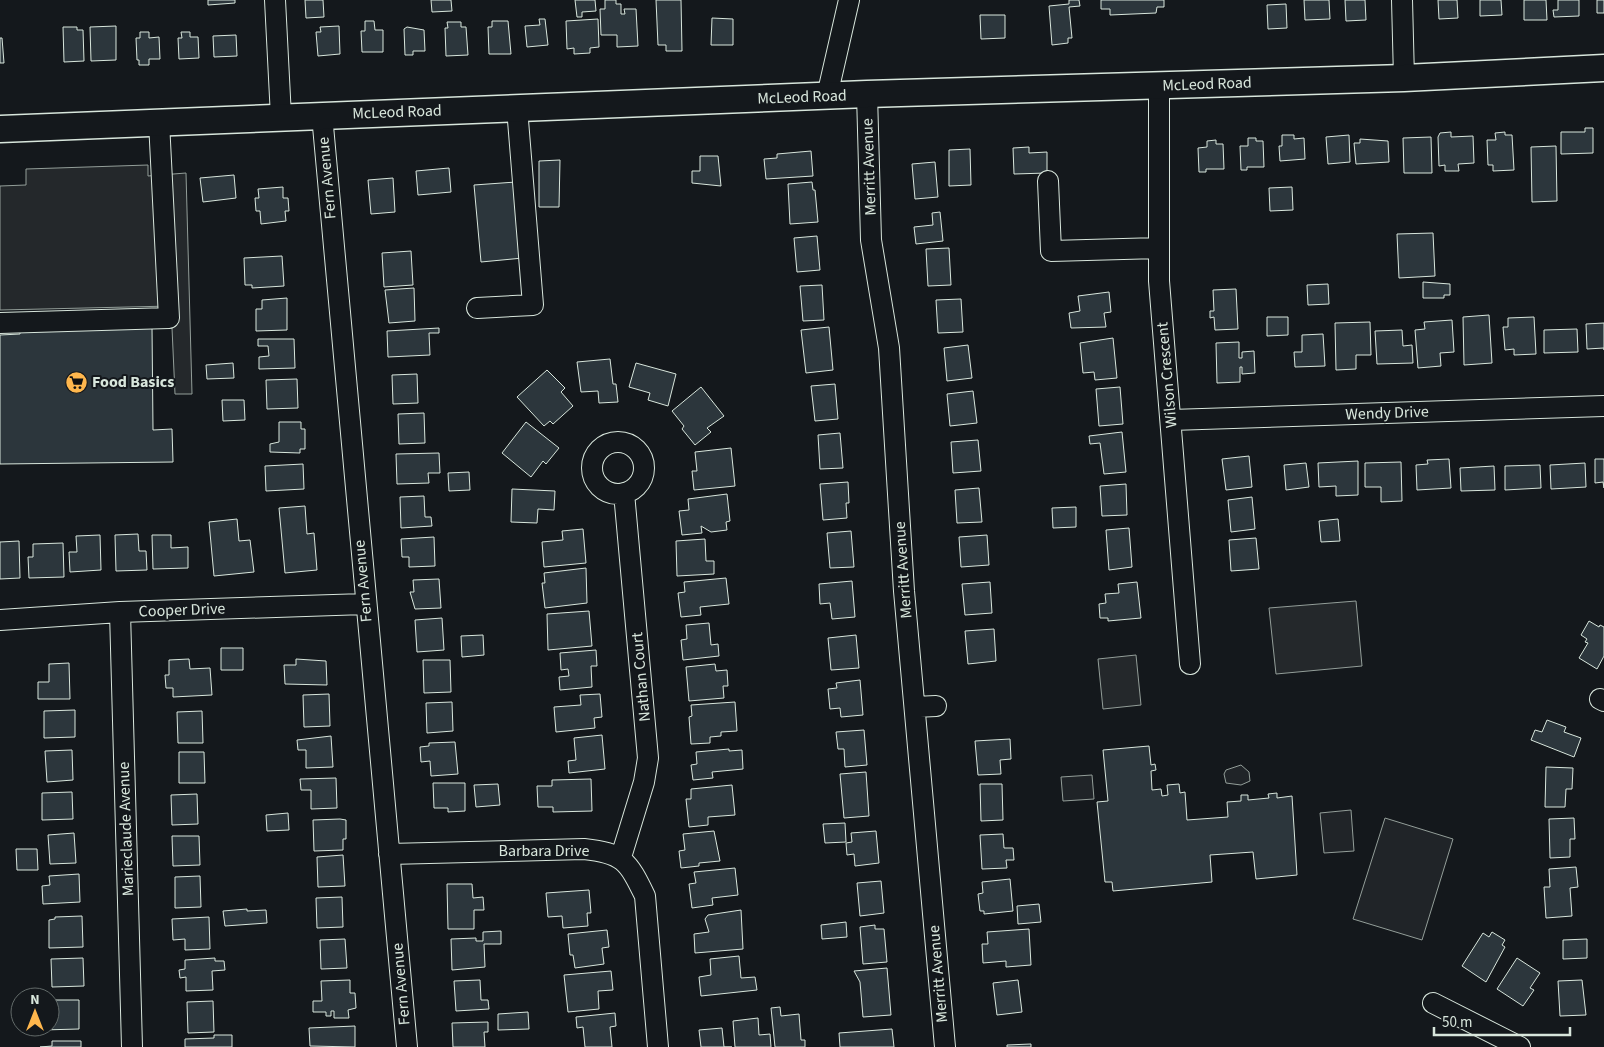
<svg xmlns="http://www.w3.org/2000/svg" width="1604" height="1047" font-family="'Source Sans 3',sans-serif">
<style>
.green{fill:#202428;stroke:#939e99}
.parking{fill:#24282b;stroke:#939e99}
.building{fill:#2c363c;stroke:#d8e6dc}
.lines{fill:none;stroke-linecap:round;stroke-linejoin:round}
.minor-casing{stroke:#d8e6dc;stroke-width:22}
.major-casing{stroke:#d8e6dc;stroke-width:29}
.minor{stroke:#14181c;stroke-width:20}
.major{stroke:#14181c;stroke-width:26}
.labels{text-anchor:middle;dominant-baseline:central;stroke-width:4;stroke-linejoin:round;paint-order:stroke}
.street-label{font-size:16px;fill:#d8e6dc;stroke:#14181c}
.poi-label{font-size:16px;font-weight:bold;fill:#d8e6dc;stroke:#14181c;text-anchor:start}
</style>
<rect width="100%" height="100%" fill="#14181c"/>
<!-- green -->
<path class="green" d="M1241,765L1249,772L1250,781L1241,785L1226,783L1224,774L1226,770Z
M1092,775L1094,799L1063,801L1061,777Z
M1351,810L1354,851L1324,853L1320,813Z
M1385,818L1453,839L1422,940L1353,919Z"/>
<!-- parking -->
<path class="parking" d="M148,165V176L186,173L192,394H175L171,306L0,310V186L26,185V169Z
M1356,601L1362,666L1276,674L1269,608Z
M1136,655L1141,705L1103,709L1098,659Z"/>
<!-- building -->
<path class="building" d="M208,0H235V3L208,5Z
M305,0H323L324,17L306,18Z
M431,0H451L452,11L432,12Z
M575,0H595L596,11L582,12V17H577Z
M605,0H616V4H621V14H625L624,9H636L638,46L617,47V35H601L600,9H605Z
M656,0H681L682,51H666V45H658Z
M1069,0H1079L1080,6L1069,7L1072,38H1068V43L1052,45L1049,6L1069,4Z
M1101,0H1164V7H1157L1156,13L1110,15V9H1101Z
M1304,0H1329L1330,19L1305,20Z
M1345,0H1365L1366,20L1346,21Z
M1438,0H1457L1458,18L1439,19Z
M1480,0H1501L1502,15L1480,16Z
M1524,0H1546L1547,20H1524Z
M1558,0H1579V16L1554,17L1553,10H1558Z
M1597,0H1604V13H1597Z
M1286,4L1287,28L1268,29L1267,5Z
M980,15H1005V38L981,39Z
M712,18L733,19V45H711Z
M539,19H545L548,45L527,47L525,26L540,25Z
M598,19L599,47L590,48V53L574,54V48L567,49L566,21Z
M365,21H374L375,30H383V52H362L361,31H365Z
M492,21H508L511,54H489L488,27H492Z
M447,22H461V27H466L468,55L446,56L445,28H448Z
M116,26V60L91,61L90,27Z
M339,26L340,54L318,56L316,32H321L320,27Z
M63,27H77V30H83L84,61L64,62Z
M407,27L424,30L425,51H413V55H405L404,29Z
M140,32H149V38L159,37L160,59H149V65H139V60H137L136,38H140Z
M181,32H190V37H198L199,58L179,59L178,38H182Z
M236,35L237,56L214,57L213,36Z
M0,38H2L4,63H0Z
M1585,128H1593V153L1561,154V132H1585Z
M1451,132V137L1473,136L1474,163L1458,164L1459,171H1445V165L1439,166L1438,137L1440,133Z
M1505,132V135H1512L1514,170L1493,171V165H1488L1487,140H1496L1495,133Z
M1282,135H1294V139L1304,138L1305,159L1280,161L1279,146H1282Z
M1349,135L1350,162L1328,164L1326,137Z
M1431,137L1432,173H1404L1403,138Z
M1248,138H1256V141H1263L1264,167H1247V170H1241L1240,146H1248Z
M1360,139L1388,141L1389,162L1356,164L1354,143H1360Z
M1216,140V144H1223L1224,169H1206V172H1199L1198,148L1207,147V141Z
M1556,146L1557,201L1532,202L1531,147Z
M1029,147V153L1047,152V173L1014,174L1013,148Z
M970,149L971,185L949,186V150Z
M811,151L813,176L766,179L764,159L777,158V154Z
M700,156H718L721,186L692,183V171H700Z
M560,160L559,207H539V161Z
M935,162L938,197L915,199L912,164Z
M449,168L451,192L418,195L416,171Z
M234,175L236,198L203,202L200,178Z
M393,178L395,212L371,214L368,180Z
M516,182L523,258L481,262L474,185Z
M812,182L813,190H815L818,222L790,224L788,184Z
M283,187V198H288L289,211H285L286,221L261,224L260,211H256L255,198H259L258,189Z
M1292,187L1293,210L1270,211L1269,188Z
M940,212L943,241L916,244L914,227L933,225L932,213Z
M1433,233L1435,276L1399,278L1397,234Z
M817,236L820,270L797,272L794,238Z
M949,248L951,285L928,286L926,249Z
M411,251L413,285L384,287L382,253Z
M282,256L284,286L252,288V285H245L244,258Z
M1423,282L1450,284V295H1444V298H1423Z
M1328,284L1329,304L1308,305L1307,285Z
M822,285L824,320L803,321L800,286Z
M414,288L415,321L389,323L385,290Z
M1236,289L1238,329L1215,330L1214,317L1210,318V311H1214L1213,290Z
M1109,292L1111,312L1104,313L1106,327L1071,328L1069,313L1080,311L1078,296Z
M287,298V330L256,331V309H262V300Z
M961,299L963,332L938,333L936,300Z
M1489,315L1492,363L1464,365L1463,317Z
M1267,317H1288V335L1267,336Z
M1534,317L1536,354L1514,355V349L1505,350L1503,327H1508V318Z
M1452,320L1454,352L1440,353L1441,366L1418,368L1415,330L1425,329L1424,322Z
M1370,322L1371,355H1356V369L1336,370L1335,323Z
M1604,323V350V348L1587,349L1586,324Z
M20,327H152L153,430L172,429L173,462L0,464V335L20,334Z
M829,327L833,370L806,373L801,330Z
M439,328V333H429L430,355L388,357L387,331Z
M1577,329L1578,352L1544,353V330Z
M1402,330L1403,346L1412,345L1413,363L1377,364L1375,331Z
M1323,334L1325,366L1295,367L1294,352H1302V335Z
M1113,338L1117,378L1095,380L1094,372L1083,373L1080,343Z
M258,339H294L295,368L259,369V357L269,356L268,346H258Z
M1239,342V358H1242V352L1254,351L1255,373L1242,374V367H1240V382L1217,383L1216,343Z
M968,345L972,378L947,381L944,348Z
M610,359L613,384H616L618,402L599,403L598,391L581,392L577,362Z
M233,363L234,378L207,379L206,365Z
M636,363L676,374L668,406L648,400L650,393L629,387Z
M547,370L565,388L561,392L573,406L553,424L550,421L544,426L517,397Z
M417,374L418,403L393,404L392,375Z
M297,379L298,408L267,409L266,380Z
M835,384L838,419L815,421L811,386Z
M701,387L724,416L707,428L711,432L695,445L682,429L684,426L672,411Z
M1120,387L1123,424L1099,426L1096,389Z
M973,391L977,423L950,426L947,394Z
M222,400H244L245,420L223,421Z
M424,413L425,443L399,444L398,414Z
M279,422H301V429H305V449H300V453L270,452V444L279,442Z
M526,422L559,448L546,464L543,461L531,477L502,453Z
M1122,432L1126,472L1104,474L1100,443L1090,444L1089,436Z
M840,433L843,468L820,469L818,435Z
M978,440L981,471L953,473L951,442Z
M731,448L735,486L694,490L692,471H697L695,452Z
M439,453L440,473H428L429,483L397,484L396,454Z
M1249,456L1252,487L1226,490L1222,459Z
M1449,459L1451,488L1417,490L1416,465L1428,464L1427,460Z
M1595,459H1604V488L1603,482L1595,483Z
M1358,461V495L1336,496V486L1319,487L1318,463Z
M1401,462L1402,501L1381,502V487H1365V463Z
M1306,463L1309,487L1286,490L1284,465Z
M1585,463L1586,487L1551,489L1550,465Z
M303,464L304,489L266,491L265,466Z
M1540,465L1541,488L1505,490V466Z
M1494,466L1495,490L1461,491L1460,468Z
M469,472L470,490L449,491L448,473Z
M848,482L849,503H846L847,518L823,520L820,484Z
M1126,484L1127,515L1102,516L1100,486Z
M979,488L982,522L957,523L955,490Z
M512,489L555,491L554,510L538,509L537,523L511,522Z
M727,494L730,521L726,522L727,530L711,532L701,526L702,533L682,535L679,511L689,510L688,499Z
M424,496L425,517H431L432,526L401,528L400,497Z
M1252,497L1255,529L1231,532L1228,500Z
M305,506L307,534L314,533L317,570L285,573L279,508Z
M1076,507V527L1053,528L1052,508Z
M237,519L239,541L250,540L254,572L214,576L209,522Z
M1338,519L1340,541L1321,542L1319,521Z
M1129,528L1132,567L1109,570L1106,530Z
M583,529L586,563L544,567L542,542L563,540L562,531Z
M851,531L854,567L830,568L827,533Z
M138,534L139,551H146L147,570L116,571L115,535Z
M100,535L101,570L70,572L69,552H77L76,536Z
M152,535H171V548L188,547V568L153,569Z
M987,535L989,565L961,567L959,537Z
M434,537L435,566L409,567V557H402L401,539Z
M1256,538L1259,569L1231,571L1229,540Z
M705,539L706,561H714V574L677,576L676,541Z
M19,541L20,578L0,579V542Z
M63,543L64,577L29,578L28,557H33V544Z
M586,568L587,603L545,608L542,583H545L544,573Z
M726,578L729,604L700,607L701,615L681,617L678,593L685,592L684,582Z
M439,579L441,608L415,609L410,592H414L413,580Z
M852,581L855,617L832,619L830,603L820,604L819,584Z
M990,582L992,613L965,615L962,584Z
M1137,582L1141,618L1108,621V618H1100L1099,604L1106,603L1105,594L1119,593L1118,584Z
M589,611L592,646L548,650L547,614Z
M442,618L444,650L417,652L415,620Z
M1589,621L1599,627L1600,625L1604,627V656L1597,669L1579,658L1588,643L1585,642L1587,639L1581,635Z
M709,623L711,645L718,644L719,656L683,660L681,640L687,639L686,625Z
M994,629L996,661L968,664L965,631Z
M483,635L484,655L462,657L461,636Z
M856,635L859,668L831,670L828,638Z
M221,648H243V670H221Z
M596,650L597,666H591L592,687L560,690L559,677L569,676L568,669L561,670L560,653Z
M189,659L190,669L210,668L212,695L173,697V688H166L165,675H169V660Z
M296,659L326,661L327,685L285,684L284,665H296Z
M423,660H450L451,692L424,693Z
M69,663L70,699H38V682H49V664Z
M715,664L716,671L727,670L728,686H723L724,698L689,701L686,667Z
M860,680L863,715L841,717L840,708L830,709L828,689L837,688L836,683Z
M329,694L330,726L304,727L303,695Z
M600,694L602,717L594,718L595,728L556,732L554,707L581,705L580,695Z
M452,702L453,731L427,733L426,703Z
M735,702L737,731L721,732V736L710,737V743L691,744L689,717L692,716L691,705Z
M75,710V737L44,738V711Z
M202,711L203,743H178L177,712Z
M1547,720L1566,727L1564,732L1581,738L1574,757L1531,740L1535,730L1542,732Z
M864,730L867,765L845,767L844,749H838L836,732Z
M602,735L605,769L569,773L568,761L576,760L574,738Z
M331,736L333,767L306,768V750H298L297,740Z
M1010,739L1011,759L1000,760L1001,774L978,775L975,741Z
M455,742L458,774L431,776L430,761L421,762L420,747L429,746V743Z
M1149,746L1151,765L1155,764L1156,770L1151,771L1152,790L1161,789L1162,796L1168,795L1167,785L1179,784L1180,793L1185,792L1187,820L1228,817L1227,802L1241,801V795H1248V800L1269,798L1268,794L1277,793V798L1292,796L1297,875L1256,879L1253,852L1210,855L1212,882L1113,891L1112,882H1105L1097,802L1108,801L1103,750Z
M729,749V751L742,750L743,769L712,772L713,778L693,780L691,765L697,764L696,752Z
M72,750L73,780L47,782L45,751Z
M179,752H204L205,783H179Z
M1546,767L1573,768L1572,789H1566L1565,807H1545Z
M866,772L869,816L844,818L840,774Z
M336,778L337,808L311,809V790H301L300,779Z
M591,779L592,811L553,812V807H538L537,786H552V780Z
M433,783H465V811L448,812V808H434Z
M498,784L500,805L476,807L474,785Z
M980,784H1002L1003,820L981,821Z
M732,785L735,815L708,817V825L689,827L686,799H691V789Z
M72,792L73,819L42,820V793Z
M197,794L198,824L172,825L171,795Z
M288,813L289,830L267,831L266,815Z
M1574,818L1575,839H1570V857L1550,858L1549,819Z
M340,819L346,820V839H343V850L314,851L313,820Z
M845,823L846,842L825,843L823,824Z
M714,831L720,861L699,863V866L681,868L679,851L685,850L683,834Z
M876,831L879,863L855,866L854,854L847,855L846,843L852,842L851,833Z
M74,833L76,863L50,864L48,835Z
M1003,834L1004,848H1013L1014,860H1006L1007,868L982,869L980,835Z
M172,836H199L200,865L173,866Z
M16,849H37L38,870H17Z
M343,855L345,886L318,887L317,857Z
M1576,867L1578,887L1570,888L1572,916L1546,918L1544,887H1550L1549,869Z
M735,868L738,895L712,898L713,905L692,908L689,884L696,883L694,872Z
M79,874L80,902L43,904L42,886L50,885L49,876Z
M200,876L201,907L175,908V877Z
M1010,879L1013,911L984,914V911H980L978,894L983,893L982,882Z
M881,881L884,913L860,916L857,883Z
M447,884H472L473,898L483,897L484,910H474V929H448Z
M589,890L591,913H587L588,926L563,928L562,916L548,917L546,893Z
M342,897L343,927L317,928L316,898Z
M1039,904L1041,922L1018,924L1017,906Z
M247,909V911L266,910L267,923L225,926L223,911Z
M741,910L743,949L695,953L694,934L709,932L705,919L708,915Z
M82,916L83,947L49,948V920L55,919V917Z
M209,917L210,949L185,950V939L173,940L172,919Z
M846,922L847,937L822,939L821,925Z
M875,925V929H884L887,962L863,964L860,927Z
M1029,929L1031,965L1006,967V961L983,963L982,944H988L987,932Z
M607,930L609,947L602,948L604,964L575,968L573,955H570L568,934Z
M501,931V944H484L485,967L452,970L451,939L476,938V941H483V932Z
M1492,932L1505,940L1502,945L1505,947L1486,982L1462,966L1483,933L1489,937Z
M345,939L347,968L321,969L320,940Z
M1587,939V958L1563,959V940Z
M739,956L741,978L755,977L757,990L701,996L699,977L711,975L710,959Z
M83,958L84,986L52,987L51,959Z
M215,958V961H224L225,970L212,971L213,990L186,991V977L180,978L179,970L185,969V960Z
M1517,958L1540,973L1530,988L1534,990L1523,1006L1497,989Z
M887,968L891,1015L863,1017L860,982L854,971Z
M611,971L613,990L598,991L599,1009L568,1012L564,975Z
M350,980V993H355L356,1008L348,1010L349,1018H334V1011H331V1016H326V1012H313V1001H322L321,981Z
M480,980L481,1000H488L489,1009L456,1011L454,981Z
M1018,980L1022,1012L997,1015L993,983Z
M1582,980L1586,1015L1560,1016L1558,981Z
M54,1000H79V1029L42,1030V1027H50V1017H54Z
M213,1001L214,1032L188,1033L187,1002Z
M780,1007L781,1016L799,1014L801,1040H805V1047H775L771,1008Z
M528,1012L529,1029L498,1030V1014Z
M615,1013L616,1026L610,1027L612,1047H585L583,1027L577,1028L576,1017Z
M758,1018L759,1035L770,1034L771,1047H735L733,1021Z
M488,1022V1032H484L485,1047H453L452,1023Z
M355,1026V1047L310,1046L309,1028Z
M722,1028L724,1047H732H701L699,1030Z
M892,1029L894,1047H840L839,1033Z
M214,1035H232V1047H185V1039L214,1038Z
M52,1041H81V1047H40L52,1046Z
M1031,1044V1047H1007V1045Z"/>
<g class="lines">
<defs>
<path id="minor" d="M275,0L281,117
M1402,0L1404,78
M1159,86V281L1190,664
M867,94L871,240L889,348L904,591L945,1047
M827,96L849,0
M322,115L407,1047
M1048,181L1051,251L1159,248
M477,308L533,305L517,108
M0,323L169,318L159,122
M1171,420L1604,406
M592 468a26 26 0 1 1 52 0a26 26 0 1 1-52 0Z
M120,612L132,1047
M0,620L120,612L365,604
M1600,699L1604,701
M915,707L936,706
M389,854L584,849C623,853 628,861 645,896L658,1047
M621,857L644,782L648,758L624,493
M1433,1003L1520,1047"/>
<path id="major" d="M0,129L867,94L1404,78L1604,68"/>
</defs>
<!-- minor casing -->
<use href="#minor" class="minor-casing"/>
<!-- major casing -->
<use href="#major" class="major-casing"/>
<!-- minor -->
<use href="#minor" class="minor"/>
<!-- major -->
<use href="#major" class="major"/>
</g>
<!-- icons -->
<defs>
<symbol id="supermarket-disc" viewBox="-11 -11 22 22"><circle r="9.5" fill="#ffb74d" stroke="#14181c"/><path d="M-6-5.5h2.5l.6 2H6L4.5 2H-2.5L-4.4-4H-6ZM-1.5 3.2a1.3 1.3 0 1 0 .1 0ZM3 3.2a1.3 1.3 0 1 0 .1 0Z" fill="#111"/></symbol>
</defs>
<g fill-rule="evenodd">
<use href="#supermarket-disc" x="64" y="370" width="25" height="25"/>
</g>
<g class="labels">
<!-- street labels -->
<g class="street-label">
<text transform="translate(1207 84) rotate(-2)">McLeod Road</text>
<text transform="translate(802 97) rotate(-2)">McLeod Road</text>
<text transform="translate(397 112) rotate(-2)">McLeod Road</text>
<text transform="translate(869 167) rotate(-92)">Merritt Avenue</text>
<text transform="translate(327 178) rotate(-95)">Fern Avenue</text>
<text transform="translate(1167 375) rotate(-95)">Wilson Crescent</text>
<text transform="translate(1387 413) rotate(-2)">Wendy Drive</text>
<text transform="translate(903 570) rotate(-94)">Merritt Avenue</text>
<text transform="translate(363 581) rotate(-95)">Fern Avenue</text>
<text transform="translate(182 610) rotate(-2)">Cooper Drive</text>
<text transform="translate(641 677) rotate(-95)">Nathan Court</text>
<text transform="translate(126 829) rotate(-92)">Marieclaude Avenue</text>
<text x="544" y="851">Barbara Drive</text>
<text transform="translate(938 974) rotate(-95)">Merritt Avenue</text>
<text transform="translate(401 984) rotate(-95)">Fern Avenue</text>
</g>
<!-- poi labels -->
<g class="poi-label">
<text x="92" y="382">Food Basics</text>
</g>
</g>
<!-- north arrow -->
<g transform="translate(35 1012)"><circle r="24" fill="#14181c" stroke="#626a69"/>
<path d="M0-4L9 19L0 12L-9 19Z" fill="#ffb74d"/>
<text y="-8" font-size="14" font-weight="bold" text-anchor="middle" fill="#d8e6dc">N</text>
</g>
<!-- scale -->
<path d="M1434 1027v8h136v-8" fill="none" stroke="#d8e6dc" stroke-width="2.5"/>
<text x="1442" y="1027" font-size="15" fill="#d8e6dc" stroke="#14181c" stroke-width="4" paint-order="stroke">50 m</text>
</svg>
